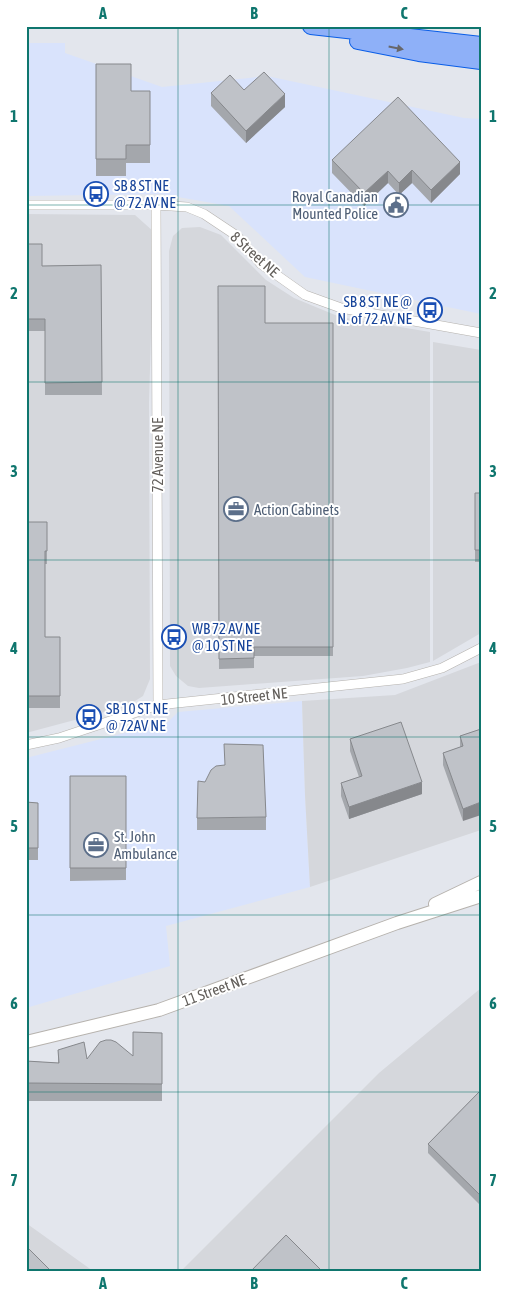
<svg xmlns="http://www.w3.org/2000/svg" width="507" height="1297" font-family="'Asap Condensed',sans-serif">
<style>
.commercial{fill:#d9e3fc}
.industrial{fill:#d5d7dc}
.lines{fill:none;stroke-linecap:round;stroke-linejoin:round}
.street-casing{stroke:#b5b2ae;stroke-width:10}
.secondary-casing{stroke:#b6b2ad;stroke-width:14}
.highway-casing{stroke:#095de7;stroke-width:18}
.street{stroke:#fff;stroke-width:9}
.secondary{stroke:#fff;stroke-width:12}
.highway{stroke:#8eb0f8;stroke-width:16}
.wall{fill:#a4a7ac}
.shaded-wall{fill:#86888c}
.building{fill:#bfc2c8;stroke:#86888c}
.oneway{fill:#67676b}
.grid{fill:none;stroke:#0f766e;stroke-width:1;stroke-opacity:0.55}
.labels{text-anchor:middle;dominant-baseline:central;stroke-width:4;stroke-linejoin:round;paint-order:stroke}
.transit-label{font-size:15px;fill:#164399;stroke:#fff;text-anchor:start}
.service-label{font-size:15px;fill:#4e5e75;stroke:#fff;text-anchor:start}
.street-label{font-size:15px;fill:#635f5b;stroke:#fff}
.neatline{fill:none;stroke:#0f766e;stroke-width:2}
.grid-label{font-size:16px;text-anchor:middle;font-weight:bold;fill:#0f766e}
</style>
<rect width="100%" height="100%" fill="#e3e6ed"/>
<!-- commercial -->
<path class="commercial" d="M26,43H65V53L162,87L267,76L464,118L481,119V314L305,277L229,206L161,194L26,196Z
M302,701L305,795L310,887L166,926L170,966L26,1008V758L168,722L178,712Z"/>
<!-- industrial -->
<path class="industrial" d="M26,214L135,215L154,232L149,403L150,679L143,696L127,706L26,733Z
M200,227L221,235L266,280L294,298L340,317L430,332V662L407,668L363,676L199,688L188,686L176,676L170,666L169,251L173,236L182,228Z
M433,342L481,350V633L433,661Z
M481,662V830L310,887L305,795L302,701L395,695Z
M481,988V1271H181L379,1073Z
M26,1223L93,1271H26Z"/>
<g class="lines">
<defs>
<path id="street" d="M26,205H156L187,207L204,214L237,236L261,264L305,295L341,308L481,333
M156,205L158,705
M26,745L59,738L158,705L403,679L442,668L481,648"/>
<path id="secondary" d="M435,904L481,882
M26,1042L159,1010L397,923L481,896"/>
<path id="highway" d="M311,26L481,45
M358,41L419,53L481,61"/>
</defs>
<!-- street casing -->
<use href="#street" class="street-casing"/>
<!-- secondary casing -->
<use href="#secondary" class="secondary-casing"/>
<!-- highway casing -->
<use href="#highway" class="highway-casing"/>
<!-- street -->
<use href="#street" class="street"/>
<!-- secondary -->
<use href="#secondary" class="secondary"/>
<!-- highway -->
<use href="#highway" class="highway"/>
</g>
<!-- wall -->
<path class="wall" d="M96,64L131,91H150V163H126V176H96Z
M244,90L285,107L246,143L211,106V93Z
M332,160L460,174L431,203L412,183L399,195L388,183L364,206L332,173Z
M26,244L42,266L101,265L102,395H45V331H26Z
M218,286L265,323H333V656H254V668L219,669Z
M475,493H481V562H475Z
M26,522H47V564H45V637H60V708H26Z
M481,729L463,821L443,765V753L460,747V736Z
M350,739L422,794L349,819L341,796V783L359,777L350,751Z
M70,776H126V880L70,881Z
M26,802L38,803V860H26Z
M266,817V830H197V818Z
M162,1033V1101H26V1061L58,1063V1050L87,1059L133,1056Z
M481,1090V1206L428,1153V1144Z"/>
<!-- shaded-wall -->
<path class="shaded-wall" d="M285,94V107L246,143V131Z
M460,162V174L431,203V190Z
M412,170V183L399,195V183Z
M388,171V183L364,206V193Z
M422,782V794L349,819V807Z
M481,802V815L463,821V809Z"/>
<!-- building -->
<path class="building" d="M96,64H131V91H150V145H126V159H96Z
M264,72L285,94L246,131L211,93L230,75L244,90Z
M398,97L460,162L431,190L412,170L399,183L388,171L364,193L332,160Z
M26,244H42V266L101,265L102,382L45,383V319H26Z
M218,286H265V323H333V647H254V658L219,659Z
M475,493H481V550H475Z
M26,522H47V551H45V637H60V696H26Z
M401,722L422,782L349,807L341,783L362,776L350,739Z
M481,729V802L463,809L443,753L463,746L460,736Z
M224,744L263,745L266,817L197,818L198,781L205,782L211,770L216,766L225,765Z
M70,776H126V868H70Z
M26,802L38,803V848H26Z
M133,1032L162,1033V1084L26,1083V1061L59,1063L58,1050L84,1042L87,1059L100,1042L106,1040H111L116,1042L133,1056Z
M481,1090V1196L428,1144Z
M286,1235L322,1271H251Z
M26,1246L51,1271H26Z"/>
<!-- one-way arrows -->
<defs><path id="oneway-solid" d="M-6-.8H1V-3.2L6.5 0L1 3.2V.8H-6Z" transform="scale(1.25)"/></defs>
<use class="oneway" href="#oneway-solid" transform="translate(396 48) rotate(11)"/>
<!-- grid -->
<path class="grid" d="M178,26V1271M329,26V1271M26,205H481M26,382H481M26,560H481M26,737H481M26,915H481M26,1092H481"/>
<!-- icons -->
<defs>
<symbol id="bus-ring" viewBox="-11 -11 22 22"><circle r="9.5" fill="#fff" stroke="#1a4fb4" stroke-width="1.5"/><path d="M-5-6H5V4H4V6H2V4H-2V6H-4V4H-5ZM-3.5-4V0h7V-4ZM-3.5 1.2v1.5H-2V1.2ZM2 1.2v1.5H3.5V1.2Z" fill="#1a4fb4"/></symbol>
<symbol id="civic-ring" viewBox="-11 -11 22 22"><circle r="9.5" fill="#fff" stroke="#5c6f8a" stroke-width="1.5"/><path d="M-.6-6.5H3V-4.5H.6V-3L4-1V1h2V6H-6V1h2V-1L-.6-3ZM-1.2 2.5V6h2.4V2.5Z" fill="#5c6f8a"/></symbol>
<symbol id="office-ring" viewBox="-11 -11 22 22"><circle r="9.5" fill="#fff" stroke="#5c6f8a" stroke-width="1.5"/><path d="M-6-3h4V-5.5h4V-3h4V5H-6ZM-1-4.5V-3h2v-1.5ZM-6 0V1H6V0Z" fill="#5c6f8a"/></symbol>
</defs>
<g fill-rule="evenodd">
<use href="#bus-ring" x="82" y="180" width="28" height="28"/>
<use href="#civic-ring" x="382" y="191" width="28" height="28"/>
<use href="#bus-ring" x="416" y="296" width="28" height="28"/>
<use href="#office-ring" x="222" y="495" width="28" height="28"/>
<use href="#bus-ring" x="160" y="623" width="28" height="28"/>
<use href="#bus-ring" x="75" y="703" width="28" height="28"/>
<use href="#office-ring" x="82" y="831" width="28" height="28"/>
</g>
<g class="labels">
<!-- transit labels -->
<g class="transit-label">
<text x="114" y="185">SB 8 ST NE<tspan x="114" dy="17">@ 72 AV NE</tspan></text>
<text x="412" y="301" text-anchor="end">SB 8 ST NE @<tspan x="412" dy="17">N. of 72 AV NE</tspan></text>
<text x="192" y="628">WB 72 AV NE<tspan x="192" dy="17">@ 10 ST NE</tspan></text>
<text x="106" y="708">SB 10 ST NE<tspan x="106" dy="17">@ 72AV NE</tspan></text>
</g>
<!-- service labels -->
<g class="service-label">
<text x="378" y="196" text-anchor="end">Royal Canadian<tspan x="378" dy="17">Mounted Police</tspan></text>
<text x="254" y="509">Action Cabinets</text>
<text x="114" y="836">St. John<tspan x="114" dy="17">Ambulance</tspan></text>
</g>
<!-- street labels -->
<g class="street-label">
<text transform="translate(255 254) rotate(42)">8 Street NE</text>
<text transform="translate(157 455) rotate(-90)">72 Avenue NE</text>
<text transform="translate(254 696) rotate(-6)">10 Street NE</text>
<text transform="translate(214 990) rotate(-20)">11 Street NE</text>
</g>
</g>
<!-- border -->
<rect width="507" height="1297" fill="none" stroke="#ffffff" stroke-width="55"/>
<rect x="28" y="28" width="452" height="1242" class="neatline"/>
<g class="grid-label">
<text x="103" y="19">A</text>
<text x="254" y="19">B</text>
<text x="404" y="19">C</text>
<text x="14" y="122">1</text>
<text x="493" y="122">1</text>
<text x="14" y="299">2</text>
<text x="493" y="299">2</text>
<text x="14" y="477">3</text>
<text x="493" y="477">3</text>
<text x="14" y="654">4</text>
<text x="493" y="654">4</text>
<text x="14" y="832">5</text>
<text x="493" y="832">5</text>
<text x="14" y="1009">6</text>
<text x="493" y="1009">6</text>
<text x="14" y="1186">7</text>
<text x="493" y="1186">7</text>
<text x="103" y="1289">A</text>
<text x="254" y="1289">B</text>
<text x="404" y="1289">C</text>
</g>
</svg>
